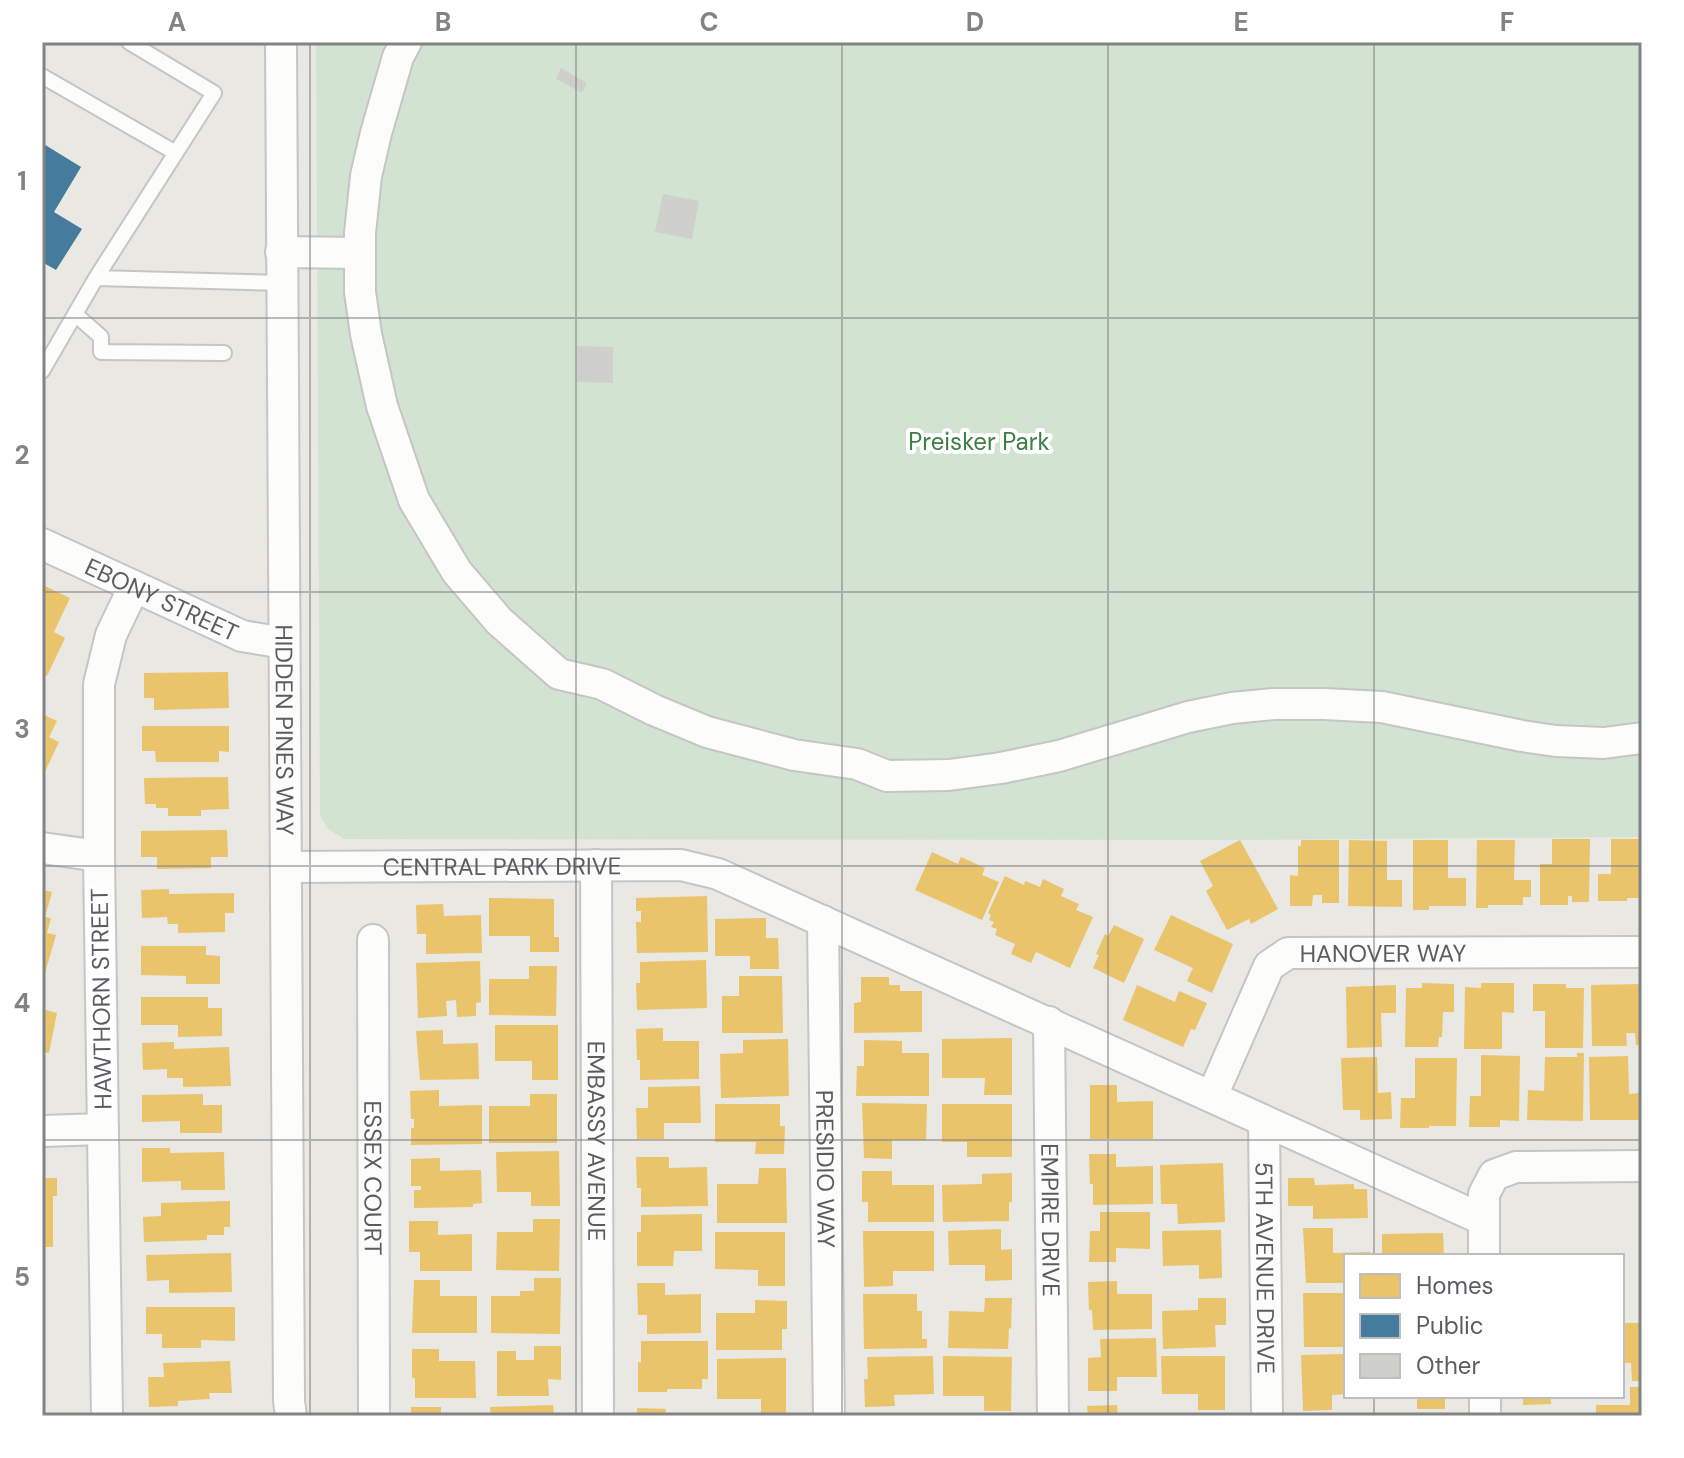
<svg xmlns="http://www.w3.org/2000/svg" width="1684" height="1458" font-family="'DM Sans',sans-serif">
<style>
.green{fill:#d2e4d1}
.homes{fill:#e9c46a}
.public{fill:#457b9d}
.building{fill:#cfcfcc}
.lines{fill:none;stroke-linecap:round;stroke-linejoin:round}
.service-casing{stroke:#c5c5c5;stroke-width:18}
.minor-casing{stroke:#c5c5c5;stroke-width:34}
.service{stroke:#fcfcfb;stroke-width:14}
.minor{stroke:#fcfcfb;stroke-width:30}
.grid{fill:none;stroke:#818385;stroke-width:2;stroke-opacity:0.55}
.labels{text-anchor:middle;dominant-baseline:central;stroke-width:8;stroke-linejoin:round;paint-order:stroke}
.park-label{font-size:24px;fill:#3b7d44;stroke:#fff}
.street-label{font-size:24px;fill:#595c60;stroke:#fff}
.neatline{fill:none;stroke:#818385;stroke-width:3}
.grid-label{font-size:26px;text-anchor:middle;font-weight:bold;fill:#818385}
</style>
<rect width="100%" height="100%" fill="#e9e8e3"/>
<!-- green -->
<path class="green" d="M316,42H1642V837L1240,840L344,839L328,829L320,815Z"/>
<!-- homes -->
<path class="homes" d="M45,586L70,598L54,632L65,638L47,676L42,674V591Z
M228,672L229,708L154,710V698H144V673Z
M42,714L57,721L49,737L59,742L42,778Z
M142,726H229V752L219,751V762H156L155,751H142Z
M228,777L229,809L201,810V816H168V808H156V804H145L144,778Z
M227,830L228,857H211V868L157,869V857H141V831Z
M1552,839H1590L1589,902H1572V896H1568V905H1540V864H1552Z
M1611,839H1642V898H1627V901H1598V874H1611Z
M1240,840L1278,909L1251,924L1249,919L1227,930L1206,891L1213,886L1200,861Z
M1301,840H1339V903H1322V895H1313L1312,906H1290V875L1298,876V846H1301Z
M1349,840L1387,841V880H1402V907L1348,906Z
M1413,840H1448V878H1466V906H1429V910H1413Z
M1477,840H1515L1514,880H1531V897H1523V905H1488V908H1476Z
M932,852L958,864L961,857L985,868L982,875L999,882L982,920L915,890Z
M1005,876L1024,885L1025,881L1040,887L1043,879L1064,889L1061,896L1079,904L1076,910L1093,917L1070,968L1036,952L1031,963L1011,954L1015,944L995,935L997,929L991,927L994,922L989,920L991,915L988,913Z
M169,889V894L234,893V913H225V932L178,933V924H168L167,917L142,918L141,890Z
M42,890L52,892L45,917L51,918L47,933L56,935L43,980Z
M707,896L708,952L637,953L636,922H641V911H636V898Z
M489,898L554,899V937H559V952H530V936H489Z
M443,904L444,916L481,915L482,953L426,954V934H417L416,905Z
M1171,915L1233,944L1212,993L1187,981L1193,968L1154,950Z
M766,918V938H778L779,969H750V956H715V919Z
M1114,925L1144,939L1124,983L1093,968L1099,955L1096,954L1105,934L1108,936Z
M141,946H206V955L220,956V984H186V976L141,975Z
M706,960L707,1008L637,1010L636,983H640V962Z
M480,961L481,1002L476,1003V1016L457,1017L456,1000L446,1001L447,1016L418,1018L416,963Z
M529,966H557L556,1016L489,1015V979H529Z
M739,976H782L783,1033H722V996H739Z
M861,977H889V985H900V991H922V1032L854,1033V1003L861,1002Z
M1422,983L1454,984V1012H1443L1442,1037H1439L1438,1047H1405L1406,988H1422Z
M1481,983H1514V1013L1502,1012V1049H1464L1465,987L1481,988Z
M1533,984H1566V988H1584L1583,1048H1545V1011H1533Z
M1642,984V1045H1636L1635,1033H1626L1627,1046H1592L1591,985Z
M1137,985L1175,1002L1179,991L1207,1003L1195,1030L1191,1029L1183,1047L1123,1020Z
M1396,985V1013H1381L1382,1047L1347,1048L1346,987Z
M141,997H208V1008H222V1036L178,1037V1025H141Z
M42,1009L57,1013L49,1053L42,1052Z
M495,1025H558V1080H532V1061H495Z
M663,1028V1041H699V1079L640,1080V1060H637L636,1029Z
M443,1030V1044L478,1043L479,1079L420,1080L416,1031Z
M1012,1038V1095H984L985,1078H942V1039Z
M788,1039L789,1096L721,1098L720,1054L743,1053V1040Z
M864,1040L902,1041V1053H929V1096H856L857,1066H864Z
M174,1042V1049L229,1047L231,1086L183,1087V1078H167V1069L143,1070L142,1043Z
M1577,1053H1584L1583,1121L1527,1120L1528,1090L1544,1091L1545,1057H1577Z
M1481,1055L1520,1056L1519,1121L1500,1120V1127H1469L1470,1096H1481Z
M1628,1056L1629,1094L1640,1093V1120H1590L1589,1057Z
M1377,1057L1378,1093L1391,1092L1392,1119L1360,1120V1110H1343L1341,1058Z
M1415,1058H1457L1456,1126H1429V1128H1400L1401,1098H1415Z
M1090,1085H1117V1102L1153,1101V1139H1090Z
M700,1086L701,1123H664V1139H637L636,1108H648V1087Z
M439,1090V1106L482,1105V1144L411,1145V1128H414V1119H411L410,1091Z
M203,1094V1105H222V1133H180V1121L142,1122V1095Z
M530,1094H557V1143H489V1106H530Z
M862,1103L927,1104L926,1140H892V1159L864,1158Z
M715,1104H780V1126H785L784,1154H755L756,1142H715Z
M942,1104H1012V1157H967V1142H942Z
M142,1148H170V1153L224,1152L225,1190H181V1181L142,1182Z
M559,1151L560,1206H531V1192H497L496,1152Z
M1089,1154H1116V1167L1153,1166V1204L1093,1205V1184H1090Z
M636,1157H669V1168L707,1167L708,1206L641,1207V1188H637Z
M440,1158V1171L481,1170L482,1203L473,1204V1207L414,1208V1190H421V1186H411V1159Z
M1223,1163L1225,1222L1178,1224L1177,1204H1161L1160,1165Z
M759,1168H786L787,1223H717V1184H758Z
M862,1171H892V1185H934V1222H868V1202H862Z
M1012,1173V1202H1009V1221L943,1222L942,1185L982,1184V1174Z
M42,1178H57V1196H53V1247H42Z
M1288,1178H1314L1315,1185L1354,1184V1189H1367L1368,1218L1313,1219V1206H1288Z
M230,1201V1227H224V1235H207V1240L144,1242L143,1217L161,1216V1203Z
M1100,1212H1150V1249L1116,1248V1262H1089L1090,1231H1100Z
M702,1214V1251H674L673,1266H637V1232H641V1215Z
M533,1219H560L559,1271L496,1270L497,1232H533Z
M409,1221H438V1235L472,1234V1271H420V1252H409Z
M1303,1228H1333V1253L1370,1252V1256H1346V1283H1306Z
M1001,1229V1250L1012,1249V1280L985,1281V1265H949L948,1231Z
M1221,1230L1222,1278L1199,1279V1265L1163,1266L1162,1231Z
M863,1231H934V1271H893V1286L864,1287Z
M715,1232H785V1286H758V1270L715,1269Z
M1443,1233L1444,1256H1382V1234Z
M231,1253L232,1292L169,1293V1280L147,1281L146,1255Z
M534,1278H561L560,1334L491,1333V1296H520V1291H534Z
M414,1280H440V1296H477V1333H412Z
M1117,1281V1294H1152V1329L1093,1330L1092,1310H1089L1088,1282Z
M637,1283H665V1295L701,1294V1333L647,1334V1315H638Z
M1303,1293H1346V1347H1304Z
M863,1294H917V1311H922V1339H927V1348L864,1349Z
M985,1298H1012L1011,1329L1009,1328L1008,1349L948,1348L949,1311L984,1312Z
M1198,1298H1226V1325H1215L1216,1347L1163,1349L1162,1311L1198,1310Z
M755,1300L787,1301V1329H782V1350H716V1313H755Z
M146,1307H235V1341L201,1340V1348H162V1334H146Z
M1622,1323H1642V1381H1632L1631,1363H1622Z
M1156,1338L1157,1377H1117V1391H1088V1358L1101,1357L1100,1339Z
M641,1341H708V1379H702V1389H667V1392H638V1362H641Z
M534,1346H561V1380L548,1379L549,1396H497V1351H516V1360H534Z
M412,1349H439V1361H475L476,1398H415V1378H412Z
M1346,1354V1394L1332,1395V1410L1303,1411L1301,1355Z
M933,1356L934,1394L894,1395L895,1406L865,1407L864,1379H868L867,1357Z
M943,1356L1012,1357L1011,1411H984V1396H943Z
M1161,1356H1225V1410H1198V1394H1162Z
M786,1358V1414H761V1399H717V1359Z
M230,1361L232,1393H209L210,1399L178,1401V1406L149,1407L148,1377H164L163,1363Z
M1630,1387H1642V1416H1596V1405H1630Z
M1417,1396H1445V1409H1417Z
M1523,1396H1551V1404L1523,1405Z
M553,1405L554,1416H491L490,1407Z
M1117,1405L1118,1416H1088L1087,1406Z
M411,1407H441V1416H411Z
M637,1408L666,1409L665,1416H637Z"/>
<!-- public -->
<path class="public" d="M42,143L81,167L54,212L82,229L56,270L42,262Z"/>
<!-- building -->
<path class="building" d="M561,68L587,83L582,93L556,79Z
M663,194L699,201L692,239L655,232Z
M577,346L613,347V383L577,382Z"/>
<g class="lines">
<defs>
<path id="service" d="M42,76L176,153
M96,278L282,283
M75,314L101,337V352L224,353
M42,371L96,278L214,93L129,42"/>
<g id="minor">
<path id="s1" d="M281,42L289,1401L291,1416"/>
<path d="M406,42L398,57L376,133L366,176L360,233V292L366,334L382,406L414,500L457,572L499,621L559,674L602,684L654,710L707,732L794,755L857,764L887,776L949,775L1001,768L1059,756L1188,717L1232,708L1274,704H1324L1382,707L1522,736L1556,741L1604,743L1642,738"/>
<path d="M281,252L360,253"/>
<path id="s2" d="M42,544L242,636L284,643"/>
<path d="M42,848L99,856"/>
<path id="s3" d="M596,865L598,1416"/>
<path id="s4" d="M286,867L681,865L718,874L1484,1220"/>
<path id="s5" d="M823,921L829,1416"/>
<path id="s6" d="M373,940L374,1416"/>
<path id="s7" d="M1049,1022L1053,1416"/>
<path id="s8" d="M1212,1096L1269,966L1288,953L1642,952"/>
<path id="s9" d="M1264,1122L1267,1416"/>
<path d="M42,1131L103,1129"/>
<path d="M1484,1256V1194L1494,1175L1516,1167L1642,1166"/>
<path d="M1485,1396V1416"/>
<path d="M107,1416L99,856V684L111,635L134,587"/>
</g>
</defs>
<!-- service casing -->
<use href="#service" class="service-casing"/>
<!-- minor casing -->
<use href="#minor" class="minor-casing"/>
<!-- service -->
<use href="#service" class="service"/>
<!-- minor -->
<use href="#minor" class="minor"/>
</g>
<!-- grid -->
<path class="grid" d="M310,42V1416M576,42V1416M842,42V1416M1108,42V1416M1374,42V1256M42,318H1642M42,592H1642M42,866H1642M42,1140H1642M1374,1396V1416"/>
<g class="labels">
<!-- park labels -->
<g class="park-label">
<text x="979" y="441">Preisker Park</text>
</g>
<!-- street labels -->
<g class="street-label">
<text stroke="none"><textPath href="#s2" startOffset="132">EBONY STREET</textPath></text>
<text stroke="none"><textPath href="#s1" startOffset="688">HIDDEN PINES WAY</textPath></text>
<text stroke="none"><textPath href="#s4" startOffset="216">CENTRAL PARK DRIVE</textPath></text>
<text stroke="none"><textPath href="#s8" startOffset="260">HANOVER WAY</textPath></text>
<text transform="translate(101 999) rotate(-91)">HAWTHORN STREET</text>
<text stroke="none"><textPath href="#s3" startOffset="276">EMBASSY AVENUE</textPath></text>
<text stroke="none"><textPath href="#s5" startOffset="248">PRESIDIO WAY</textPath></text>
<text stroke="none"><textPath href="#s6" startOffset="238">ESSEX COURT</textPath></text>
<text stroke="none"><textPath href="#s7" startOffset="198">EMPIRE DRIVE</textPath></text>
<text stroke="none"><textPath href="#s9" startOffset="146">5TH AVENUE DRIVE</textPath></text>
</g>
</g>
<!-- border -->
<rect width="1684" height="1458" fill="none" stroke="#ffffff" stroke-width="88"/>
<!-- legend -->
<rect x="1344" y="1254" width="280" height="144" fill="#ffffff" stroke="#bdbebf" stroke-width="2"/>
<rect x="1360" y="1274" width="40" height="24" fill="#e9c46a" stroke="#bdbebf" stroke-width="2"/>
<text x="1416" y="1294" font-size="24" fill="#595c60">Homes</text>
<rect x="1360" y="1314" width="40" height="24" fill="#457b9d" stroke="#bdbebf" stroke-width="2"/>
<text x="1416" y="1334" font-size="24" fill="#595c60">Public</text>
<rect x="1360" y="1354" width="40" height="24" fill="#cfcfcc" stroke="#bdbebf" stroke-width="2"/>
<text x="1416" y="1374" font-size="24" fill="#595c60">Other</text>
<rect x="44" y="44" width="1596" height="1370" class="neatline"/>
<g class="grid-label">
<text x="177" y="31">A</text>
<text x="443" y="31">B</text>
<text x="709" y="31">C</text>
<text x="975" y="31">D</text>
<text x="1241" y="31">E</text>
<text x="1507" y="31">F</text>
<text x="22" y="190">1</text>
<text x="22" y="464">2</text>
<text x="22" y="738">3</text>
<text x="22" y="1012">4</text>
<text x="22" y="1286">5</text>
</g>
</svg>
